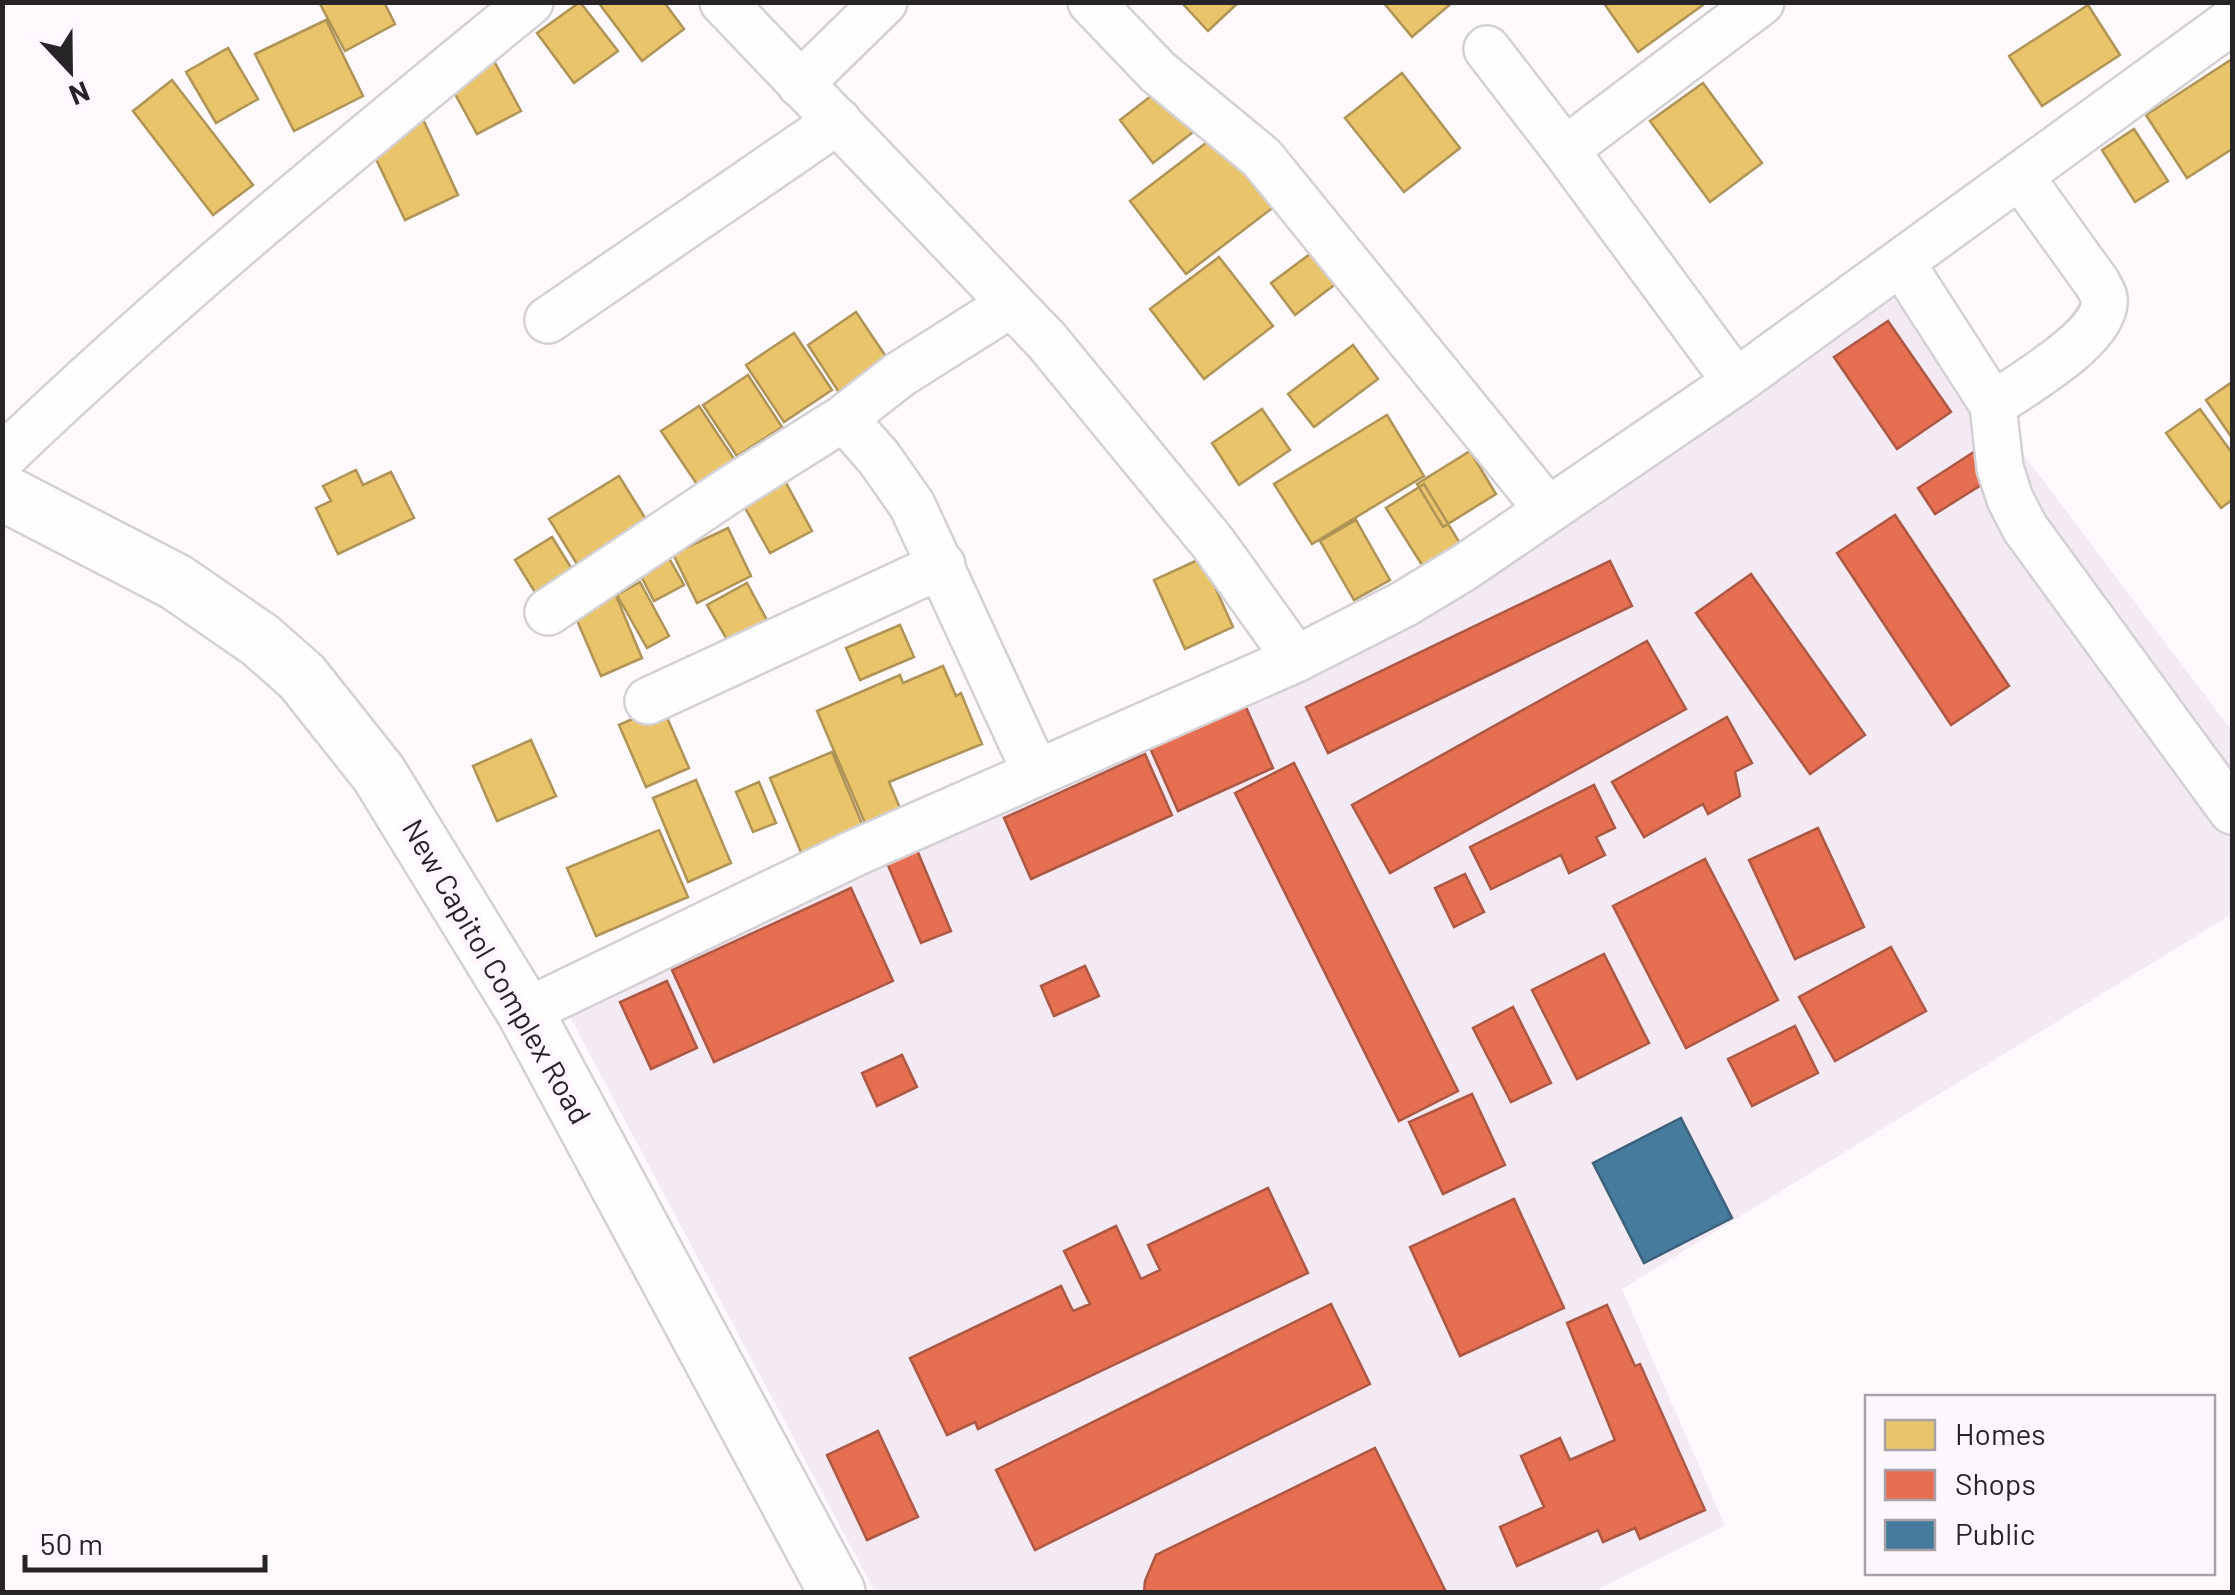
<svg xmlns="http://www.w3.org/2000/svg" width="2235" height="1595" font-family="Barlow,sans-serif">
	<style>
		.built { fill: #f3eaf3 }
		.homes { fill: #e9c46a; stroke: #af9456; stroke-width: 2.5 }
		.shops { fill: #e76f51; stroke: #ad5844; stroke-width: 2.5 }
		.public { fill: #457b9d; stroke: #3c617a; stroke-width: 2.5 }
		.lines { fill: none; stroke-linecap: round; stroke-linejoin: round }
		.minor-casing { stroke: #d4d1d4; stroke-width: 50 }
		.major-casing { stroke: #d4d1d4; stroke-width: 60 }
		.minor { stroke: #fffeff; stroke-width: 45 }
		.major { stroke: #fffeff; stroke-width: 55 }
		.labels { text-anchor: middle; stroke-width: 10; stroke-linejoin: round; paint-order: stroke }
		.street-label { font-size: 30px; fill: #272427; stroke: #fff7ff }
	</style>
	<rect width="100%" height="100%" fill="#fdf9fd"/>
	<path class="built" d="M 1898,288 L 2232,731 L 2232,914 L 1622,1289 L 1725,1526 L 1593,1592 L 875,1592 L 560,998 L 1344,657 Z"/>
	<path class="homes" d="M 319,2 L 384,2 L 395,24 L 345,51 Z
		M 580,2 L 618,51 L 574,83 L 537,33 Z
		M 598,2 L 664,2 L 684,29 L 642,61 Z
		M 1181,2 L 1239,2 L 1208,31 Z
		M 1383,2 L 1453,2 L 1412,37 Z
		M 1603,2 L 1707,2 L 1638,52 Z
		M 2088,5 L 2120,55 L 2042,106 L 2009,56 Z
		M 326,20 L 363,96 L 294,131 L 255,54 Z
		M 228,48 L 258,99 L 216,123 L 186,72 Z
		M 493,59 L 521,111 L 477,134 L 449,83 Z
		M 2232,59 L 2232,149 L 2187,178 L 2146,115 Z
		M 1402,73 L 1460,148 L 1404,192 L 1345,118 Z
		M 172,80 L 253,185 L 213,215 L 133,111 Z
		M 1703,83 L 1762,163 L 1710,202 L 1650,121 Z
		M 1164,86 L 1197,129 L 1153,163 L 1120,120 Z
		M 422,117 L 458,195 L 405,220 L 368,142 Z
		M 2134,129 L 2168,181 L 2135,202 L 2102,150 Z
		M 1219,133 L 1275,206 L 1186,274 L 1130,201 Z
		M 1322,245 L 1346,276 L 1295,315 L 1271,283 Z
		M 1219,257 L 1273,326 L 1204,379 L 1150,309 Z
		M 856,312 L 897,373 L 848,406 L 808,345 Z
		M 794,333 L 832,390 L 784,422 L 746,365 Z
		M 1353,345 L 1378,379 L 1314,427 L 1288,394 Z
		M 748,375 L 782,427 L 737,456 L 703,405 Z
		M 2232,382 L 2232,438 L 2206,400 Z
		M 699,406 L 746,477 L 709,502 L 661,431 Z
		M 1262,409 L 1290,450 L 1239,485 L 1212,443 Z
		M 2200,409 L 2232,453 L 2232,500 L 2221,508 L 2166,433 Z
		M 1387,415 L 1424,476 L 1312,544 L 1274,484 Z
		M 1470,451 L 1496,494 L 1443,527 L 1417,484 Z
		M 356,470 L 363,485 L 391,472 L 414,518 L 338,554 L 316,508 L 331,501 L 323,486 Z
		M 619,476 L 647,521 L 577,564 L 549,519 Z
		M 785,481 L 812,531 L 770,553 L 743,504 Z
		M 1424,484 L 1461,545 L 1424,568 L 1386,508 Z
		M 1356,520 L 1390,580 L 1354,600 L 1320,541 Z
		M 728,528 L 751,576 L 697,603 L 673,554 Z
		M 552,537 L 580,582 L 543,605 L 515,560 Z
		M 669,558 L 684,585 L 654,601 L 640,574 Z
		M 1202,558 L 1233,627 L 1185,649 L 1154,580 Z
		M 640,582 L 669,636 L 647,648 L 617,595 Z
		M 747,583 L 768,622 L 729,643 L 707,605 Z
		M 614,591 L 642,658 L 601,676 L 572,609 Z
		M 900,625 L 914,657 L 860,680 L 846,648 Z
		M 943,666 L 956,696 L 961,693 L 982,744 L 889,782 L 900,808 L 865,823 L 817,711 L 900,675 L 903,683 Z
		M 662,706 L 689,768 L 646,787 L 619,725 Z
		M 531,740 L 556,796 L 497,821 L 473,766 Z
		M 832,752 L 865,831 L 803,857 L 770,778 Z
		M 696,780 L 731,863 L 688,882 L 653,798 Z
		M 759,782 L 776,823 L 753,832 L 736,792 Z
		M 659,830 L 688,897 L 596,936 L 567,868 Z"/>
	<path class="shops" d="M 1888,321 L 1951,412 L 1897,449 L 1834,357 Z
		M 1980,448 L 1997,475 L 1935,514 L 1918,488 Z
		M 1895,515 L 2009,686 L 1951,725 L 1837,553 Z
		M 1610,561 L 1632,606 L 1328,753 L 1306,707 Z
		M 1751,574 L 1865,735 L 1810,774 L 1696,613 Z
		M 1647,641 L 1686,709 L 1390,873 L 1352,805 Z
		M 1245,705 L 1273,768 L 1178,811 L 1150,748 Z
		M 1727,717 L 1752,763 L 1735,772 L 1740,796 L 1708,814 L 1703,804 L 1644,837 L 1612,782 Z
		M 1145,754 L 1172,815 L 1031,879 L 1004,818 Z
		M 1294,763 L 1458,1091 L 1399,1121 L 1235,793 Z
		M 1594,785 L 1615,828 L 1596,837 L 1605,855 L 1569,873 L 1561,855 L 1491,889 L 1470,847 Z
		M 1818,828 L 1864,927 L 1795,959 L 1749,860 Z
		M 917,850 L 951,931 L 921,943 L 887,863 Z
		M 1705,859 L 1778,1000 L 1686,1048 L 1613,906 Z
		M 1465,874 L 1484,912 L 1454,927 L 1435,888 Z
		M 851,888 L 893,981 L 714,1062 L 672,970 Z
		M 1891,947 L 1926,1011 L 1835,1061 L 1799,997 Z
		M 1604,954 L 1649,1043 L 1577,1079 L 1532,990 Z
		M 1085,966 L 1099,996 L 1054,1016 L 1041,986 Z
		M 667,981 L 697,1048 L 651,1069 L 620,1002 Z
		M 1513,1007 L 1551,1083 L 1511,1102 L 1473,1028 Z
		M 1795,1026 L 1818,1073 L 1752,1106 L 1728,1059 Z
		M 902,1055 L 917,1087 L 877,1106 L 862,1073 Z
		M 1472,1094 L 1505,1165 L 1443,1194 L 1409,1122 Z
		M 1268,1188 L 1308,1273 L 978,1429 L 975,1422 L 947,1435 L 910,1358 L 1061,1286 L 1073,1311 L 1090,1304 L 1064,1251 L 1116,1226 L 1141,1279 L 1160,1270 L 1148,1245 Z
		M 1514,1199 L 1564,1308 L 1460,1356 L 1410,1247 Z
		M 1331,1304 L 1370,1384 L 1035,1550 L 996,1470 Z
		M 1607,1305 L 1635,1366 L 1640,1364 L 1705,1510 L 1640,1539 L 1635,1528 L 1603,1542 L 1598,1530 L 1517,1566 L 1500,1527 L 1544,1507 L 1521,1456 L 1560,1438 L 1570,1460 L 1615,1440 L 1567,1323 Z
		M 878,1431 L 918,1517 L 867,1540 L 827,1455 Z
		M 1375,1448 L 1446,1592 L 1144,1592 L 1145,1581 L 1156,1555 Z"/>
	<path class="public" d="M 1681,1118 L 1732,1218 L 1644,1263 L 1593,1163 Z"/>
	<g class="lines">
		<g class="minor-casing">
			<path id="minor" d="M 723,2 L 1047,341 L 1213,543 L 1296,659
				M 1091,2 L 1158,72 L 1262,158 L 1548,510
				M 1487,49 L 1565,150 L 1736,382
				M 800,84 L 884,2
				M 1565,150 L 1761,2
				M 1901,262 L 1993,405 L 2000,468 L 2010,499 L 2025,528 L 2232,811
				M 548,320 L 838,121
				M 1993,405 C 2021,385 2109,336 2104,298 C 2103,292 2099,288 2097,283 L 2020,176
				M 844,418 L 899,375 L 1011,304
				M 2,458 C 170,297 350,149 530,2
				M 548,612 L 731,489 L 844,418 L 879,458 L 912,505 L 1036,773
				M 648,701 L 942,565
				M 525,1012 L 857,852 L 1296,659 L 1404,604 L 1465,567 L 1736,382 L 2232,21"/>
		</g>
		<g class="major-casing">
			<path id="major" d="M 2,492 L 176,582 L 260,640 L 302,677 L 379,774 L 525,1012 L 837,1592"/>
		</g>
		<use href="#minor" class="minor"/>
		<use href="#major" class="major"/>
	</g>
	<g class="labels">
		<g class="street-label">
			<text transform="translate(496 972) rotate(60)" y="10">New Capitol Complex Road</text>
		</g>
	</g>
	<rect width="2235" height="1595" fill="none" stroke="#272427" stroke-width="10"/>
	<rect x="1865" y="1395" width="350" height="180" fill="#fff7ff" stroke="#a9a3a9" stroke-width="2.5"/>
	<rect x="1885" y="1420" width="50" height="30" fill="#e9c46a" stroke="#a9a3a9" stroke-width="2.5"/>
	<text x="1955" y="1445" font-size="30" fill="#272427">Homes</text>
	<rect x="1885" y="1470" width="50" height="30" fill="#e76f51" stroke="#a9a3a9" stroke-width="2.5"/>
	<text x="1955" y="1495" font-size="30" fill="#272427">Shops</text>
	<rect x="1885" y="1520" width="50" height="30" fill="#457b9d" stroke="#a9a3a9" stroke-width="2.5"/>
	<text x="1955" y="1545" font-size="30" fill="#272427">Public</text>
	<g transform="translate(70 70) rotate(158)" stroke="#fff7ff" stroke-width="8" paint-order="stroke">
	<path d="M0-8L18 38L0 25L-18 38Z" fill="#272427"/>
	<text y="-15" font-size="28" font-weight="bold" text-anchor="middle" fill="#272427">N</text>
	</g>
	<path d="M25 1555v15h240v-15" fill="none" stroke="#272427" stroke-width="5"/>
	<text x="40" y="1555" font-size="30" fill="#272427" stroke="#fff7ff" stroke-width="8" paint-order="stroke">50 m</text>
</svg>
